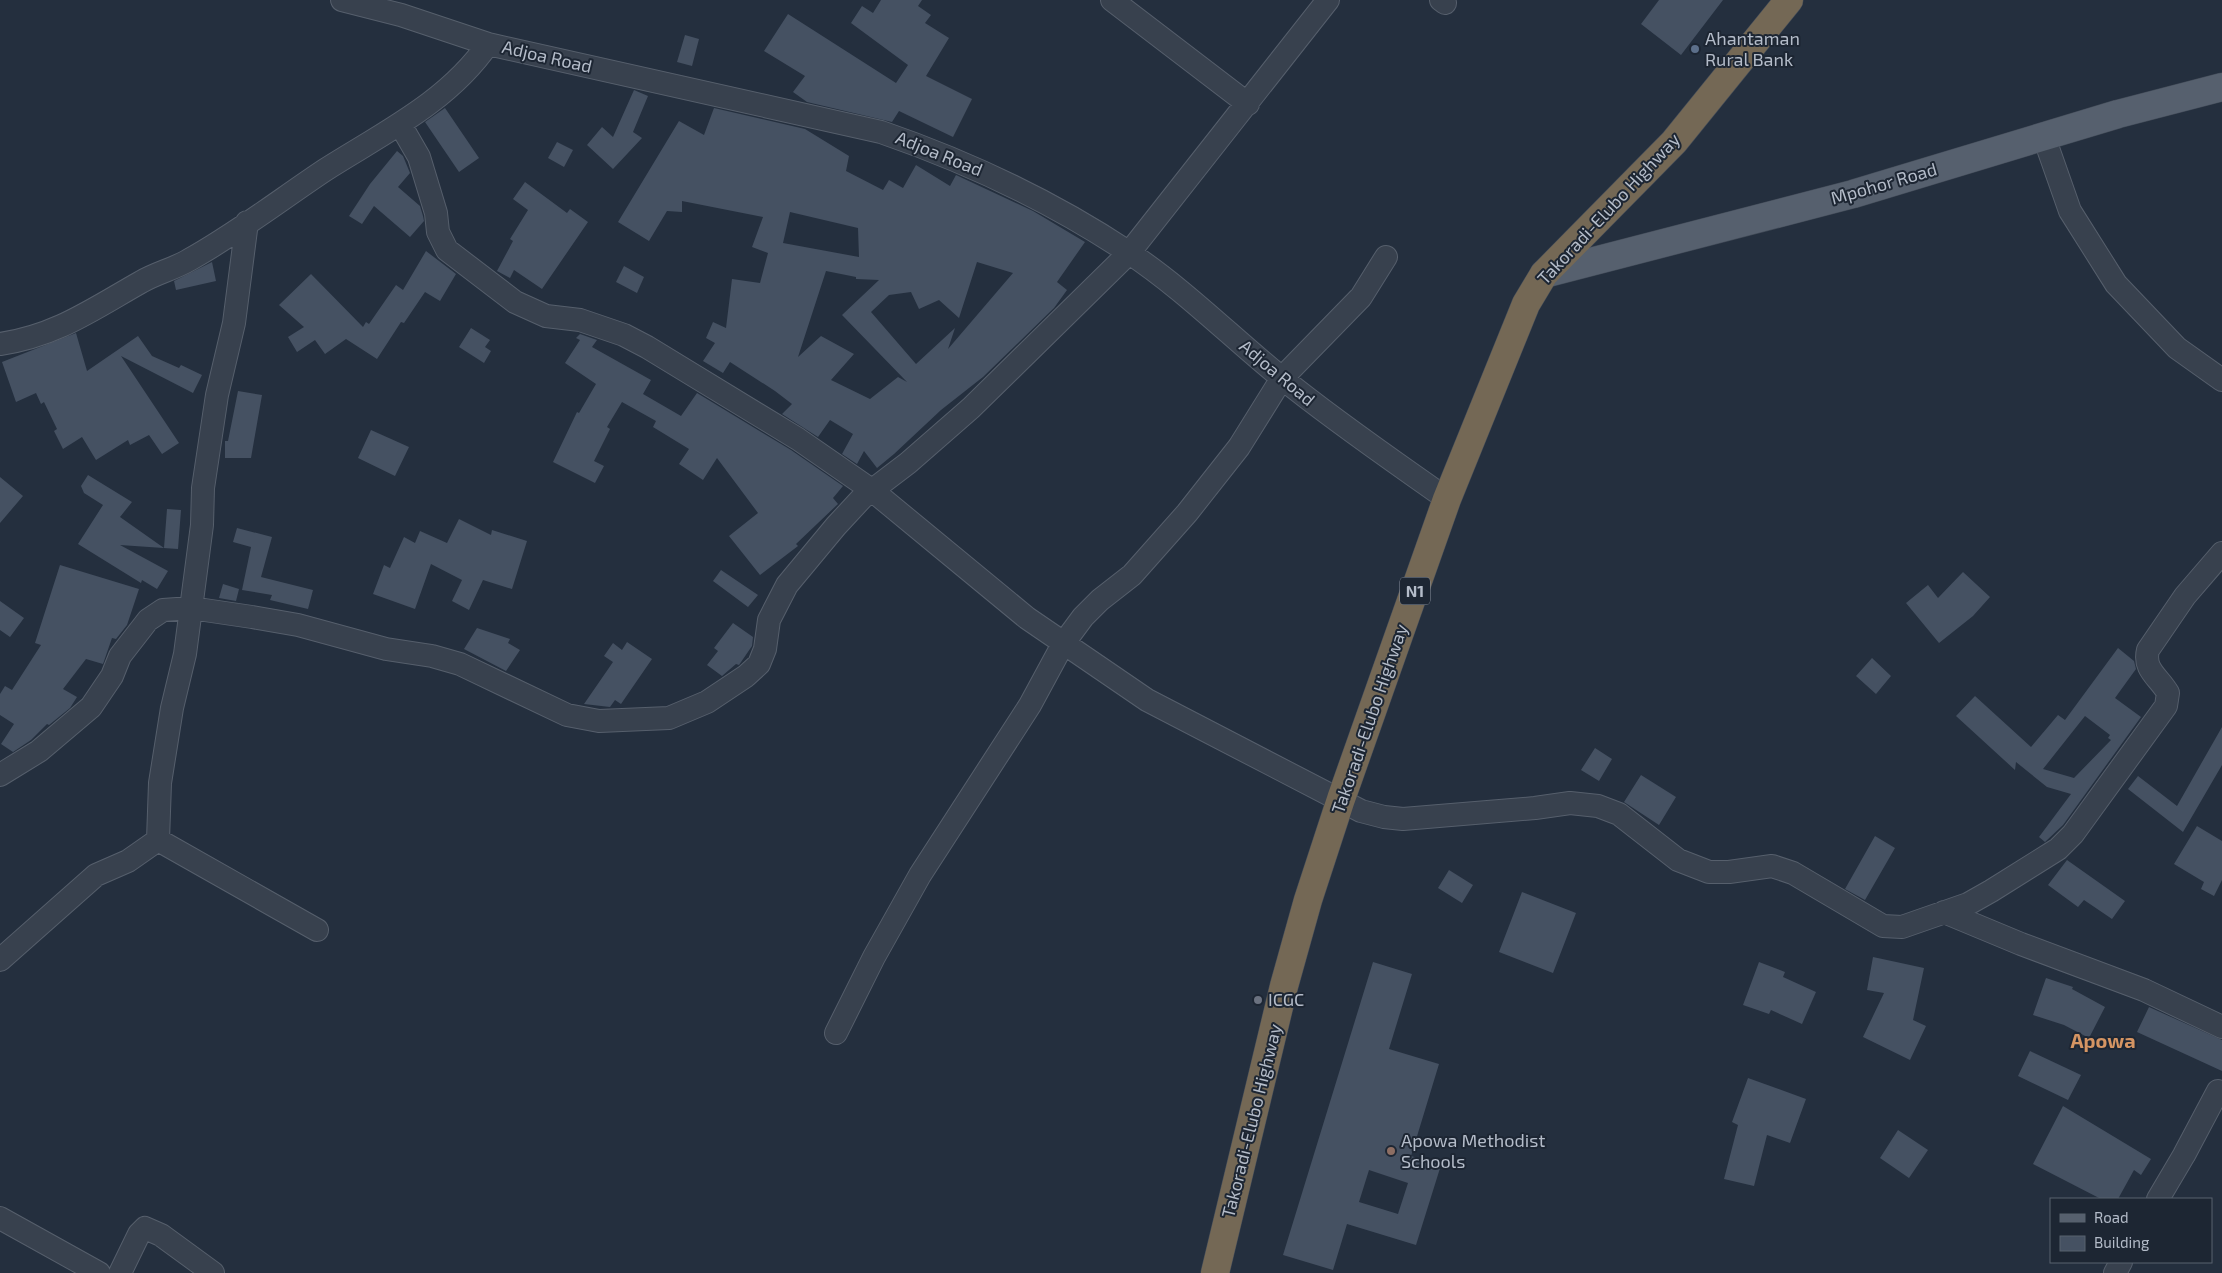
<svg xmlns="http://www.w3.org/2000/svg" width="2222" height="1273" font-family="'Exo 2',sans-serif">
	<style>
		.building { fill: #455162; fill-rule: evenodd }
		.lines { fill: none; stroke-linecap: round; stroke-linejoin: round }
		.minor-casing { stroke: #565f6c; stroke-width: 24 }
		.major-casing { stroke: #414a57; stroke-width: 29 }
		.highway-casing { stroke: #434c59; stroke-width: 29 }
		.minor { stroke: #38414e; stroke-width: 22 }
		.major { stroke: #56606e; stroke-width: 28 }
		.highway { stroke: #746855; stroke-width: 28 }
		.service-dot { fill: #5c6f8a; stroke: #1d2633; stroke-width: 2 }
		.worship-dot { fill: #6b7280; stroke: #1d2633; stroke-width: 2 }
		.education-dot { fill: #8d6e63; stroke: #1d2633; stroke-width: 2 }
		.labels { text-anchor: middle; stroke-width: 4; stroke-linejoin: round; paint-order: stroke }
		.shield { fill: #1d2633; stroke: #878f9c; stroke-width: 1 }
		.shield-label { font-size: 16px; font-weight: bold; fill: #b4bcc9 }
		.poi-label { font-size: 18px; fill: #b4bcc9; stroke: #1d2633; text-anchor: start }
		.street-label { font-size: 18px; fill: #b4bcc9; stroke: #1d2633 }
		.quarter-label { font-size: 20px; font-weight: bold; fill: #d59563; stroke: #1d2633 }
	</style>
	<rect width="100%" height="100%" fill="#242f3e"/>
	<path class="building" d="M 881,0 L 922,0 L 918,6 L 931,15 L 925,23 L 949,38 L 926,76 L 972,99 L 953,137 L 899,111 L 892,122 L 807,102 L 793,92 L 805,76 L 764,51 L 788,14 L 896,83 L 908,65 L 851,23 L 862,6 L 873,13 Z
		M 1659,0 L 1723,0 L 1681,55 L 1641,24 Z
		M 685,35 L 699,39 L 692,66 L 677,62 Z
		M 634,90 L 648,96 L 633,132 L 642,138 L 613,169 L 587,145 L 602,127 L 613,137 Z
		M 445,108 L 479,158 L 459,172 L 425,122 Z
		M 714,108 L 805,129 L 849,156 L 846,171 L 883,190 L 889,180 L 903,188 L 916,165 L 950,186 L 956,175 L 1033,211 L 1085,242 L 1057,282 L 1067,290 L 1054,308 L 983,377 L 941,410 L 894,454 L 877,468 L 864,451 L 857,464 L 842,454 L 853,434 L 830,420 L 818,437 L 782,414 L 792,404 L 775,391 L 730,362 L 723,373 L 703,361 L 715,343 L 706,338 L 713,322 L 726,328 L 732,279 L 760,283 L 768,253 L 752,247 L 763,217 L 682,201 L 682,212 L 667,211 L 649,241 L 618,222 L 679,121 L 704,135 ZM 790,212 L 858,228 L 859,257 L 783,243 ZM 977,262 L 1013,273 L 948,349 L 955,328 L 916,364 L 871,312 L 889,295 L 911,292 L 919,309 L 939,300 L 959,318 ZM 826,271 L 856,277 L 856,279 L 879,280 L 842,315 L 907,382 L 898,377 L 870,399 L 831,380 L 854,354 L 821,336 L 798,357 Z
		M 557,142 L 573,150 L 564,167 L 548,158 Z
		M 397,151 L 403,156 L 410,173 L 398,187 L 420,206 L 423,216 L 424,221 L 410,237 L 374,206 L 362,224 L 349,216 L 370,184 Z
		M 525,182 L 567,213 L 570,209 L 588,222 L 542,289 L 514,270 L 510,278 L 497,271 L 513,241 L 510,239 L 528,210 L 513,199 Z
		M 426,251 L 456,274 L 440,301 L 425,292 L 404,323 L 401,322 L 377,359 L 346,339 L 325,354 L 315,340 L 297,352 L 288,337 L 304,327 L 279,305 L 311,274 L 363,327 L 366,322 L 369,324 L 396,285 L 403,290 Z
		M 212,262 L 216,281 L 176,290 L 174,281 Z
		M 624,266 L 644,277 L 637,293 L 616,282 Z
		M 471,328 L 490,340 L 485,347 L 491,351 L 484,363 L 459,347 Z
		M 76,333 L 87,371 L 138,336 L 152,356 L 179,368 L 181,365 L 202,375 L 193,393 L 121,356 L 179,443 L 162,454 L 149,435 L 130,445 L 128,440 L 96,460 L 82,437 L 63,449 L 54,431 L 57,429 L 44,402 L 41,404 L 36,393 L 16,402 L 2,362 Z
		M 580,334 L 597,340 L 592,347 L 651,380 L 643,394 L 681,416 L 697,393 L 791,450 L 843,486 L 833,498 L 838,504 L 796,544 L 798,546 L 760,575 L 729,536 L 758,513 L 717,458 L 703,480 L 679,464 L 689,449 L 653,427 L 656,421 L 622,402 L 607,427 L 610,429 L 594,461 L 604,466 L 595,483 L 553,462 L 577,412 L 579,413 L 596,384 L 565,363 L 580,340 L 576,338 Z
		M 238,391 L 262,395 L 251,458 L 225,458 L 225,441 L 228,441 Z
		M 371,430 L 409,447 L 395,476 L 358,458 Z
		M 88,475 L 132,502 L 120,517 L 164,548 L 167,509 L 181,510 L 178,549 L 120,545 L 168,571 L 157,589 L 142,580 L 141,583 L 78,544 L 103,505 L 84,493 L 81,486 Z
		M 0,477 L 23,496 L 0,523 Z
		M 459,519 L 491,535 L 492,530 L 527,541 L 512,589 L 483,580 L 469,610 L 452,601 L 462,580 L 431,564 L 415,609 L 373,594 L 384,565 L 390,568 L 404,537 L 415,543 L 420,531 L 447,543 Z
		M 237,528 L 272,537 L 261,577 L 313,590 L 308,609 L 270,600 L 272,595 L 242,590 L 251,547 L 233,542 Z
		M 60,565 L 139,589 L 127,625 L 116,639 L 112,638 L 103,664 L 86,659 L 63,689 L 77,697 L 70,708 L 49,725 L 47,724 L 31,740 L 13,752 L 1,744 L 14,724 L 0,715 L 0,694 L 5,686 L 12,690 L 41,645 L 35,643 Z
		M 721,570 L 758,595 L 748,607 L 713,581 Z
		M 1963,572 L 1990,597 L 1973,616 L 1939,643 L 1906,603 L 1928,585 L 1938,598 Z
		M 223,584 L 239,589 L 236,601 L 219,598 Z
		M 0,601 L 24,618 L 10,637 L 0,630 Z
		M 733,623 L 753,637 L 752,646 L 739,665 L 736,664 L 722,676 L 707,665 L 718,651 L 714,648 Z
		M 477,628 L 510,639 L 508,643 L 520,650 L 506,671 L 464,649 Z
		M 627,642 L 652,659 L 621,704 L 615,700 L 610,707 L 584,704 L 613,662 L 604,656 L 613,643 L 622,650 Z
		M 2118,648 L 2134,661 L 2136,669 L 2115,698 L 2141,717 L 2063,825 L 2045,842 L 2039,837 L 2071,794 L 2047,787 L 2016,762 L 2015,770 L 1956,716 L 1975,696 L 2031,747 L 2058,715 L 2065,720 ZM 2085,716 L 2110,735 L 2108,738 L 2111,740 L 2074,778 L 2043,769 Z
		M 1872,658 L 1891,676 L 1876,694 L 1856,676 Z
		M 2222,727 L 2222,765 L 2183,832 L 2128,789 L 2138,776 L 2177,806 Z
		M 1595,748 L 1612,759 L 1599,781 L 1581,770 Z
		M 1641,775 L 1676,797 L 1659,825 L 1624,802 Z
		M 2197,826 L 2222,841 L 2222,880 L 2214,896 L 2201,889 L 2204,882 L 2174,864 Z
		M 1875,836 L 1895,848 L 1865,900 L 1845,889 Z
		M 2067,860 L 2125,901 L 2112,919 L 2084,900 L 2078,907 L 2048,885 Z
		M 1449,870 L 1473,885 L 1462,903 L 1438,888 Z
		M 1522,892 L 1576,913 L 1553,973 L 1499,952 Z
		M 1873,957 L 1924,968 L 1913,1020 L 1926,1026 L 1910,1060 L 1863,1037 L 1884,993 L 1867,990 Z
		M 1373,962 L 1412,974 L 1389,1049 L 1439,1064 L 1411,1156 L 1441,1165 L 1416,1245 L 1347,1224 L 1333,1270 L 1283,1255 ZM 1369,1170 L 1408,1183 L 1398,1214 L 1359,1202 Z
		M 1759,962 L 1785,972 L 1783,977 L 1816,992 L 1802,1024 L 1771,1010 L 1769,1014 L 1743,1005 Z
		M 2046,978 L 2073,987 L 2072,989 L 2105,1007 L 2089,1038 L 2064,1025 L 2033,1015 Z
		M 2149,1007 L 2222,1040 L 2222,1071 L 2137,1032 Z
		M 2030,1051 L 2081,1075 L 2068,1100 L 2018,1076 Z
		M 1748,1078 L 1806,1099 L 1790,1143 L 1767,1135 L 1754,1186 L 1724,1179 L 1738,1125 L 1732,1122 Z
		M 2063,1106 L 2151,1159 L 2141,1175 L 2134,1170 L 2118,1199 L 2101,1199 L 2033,1164 Z
		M 1898,1130 L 1928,1150 L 1909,1178 L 1880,1158 Z"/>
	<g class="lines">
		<g class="minor-casing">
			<path id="minor" d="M 342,0 L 401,15 L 488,44 L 881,132 C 968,162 1051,201 1128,252 C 1184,289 1231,337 1283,379 C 1336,422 1392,460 1447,499
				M 1112,0 L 1248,104
				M 1441,0 L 1445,3
				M 400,124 L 419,157 L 436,213 L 438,232 L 447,250 L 515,302 L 546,316 L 580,320 L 624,335 L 647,347 L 798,439 L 873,491 L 1027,618 L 1147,700 L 1361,811 L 1384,817 L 1403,819 L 1535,808 L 1570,803 L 1598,806 L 1619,814 L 1678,860 L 1709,872 L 1729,872 L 1772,866 L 1793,873 L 1883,926 L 1902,927 L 1968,904 L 1991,891 L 2058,849 L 2073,834 L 2166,706 L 2168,693 C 2159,677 2143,670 2148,650 L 2185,596 L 2222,553
				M 2044,137 L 2070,211 L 2116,284 L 2177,348 L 2222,380
				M 0,344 C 56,336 93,309 141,282 C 156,273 174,269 189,260 C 236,234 280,200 325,170 C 383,133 448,102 488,44
				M 0,775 L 39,751 L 91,707 L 112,676 L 120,656 L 148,620 L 163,610 L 191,608 L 252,617 L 298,625 L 386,649 L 432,656 L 460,664 L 567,715 L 599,721 L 669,718 L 707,702 L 746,676 L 759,664 L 765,649 L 769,620 L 787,585 L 836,526 L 862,498 L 908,463 L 971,408 L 1129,253 L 1328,0
				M 158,840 L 317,930
				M 1944,912 L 2021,944 L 2144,990 L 2222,1027
				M 0,960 L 96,875 L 128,861 L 158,840 L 160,783 L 172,708 L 185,654 L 202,525 L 203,488 L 217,395 L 234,323 L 247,222
				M 836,1033 L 874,957 L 920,875 L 1030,705 L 1063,644 L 1083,617 L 1100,600 L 1132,575 L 1187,513 L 1239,447 L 1282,378 L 1361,297 L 1386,257
				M 2158,1199 L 2184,1155 L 2218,1091
				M 0,1218 L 99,1273
				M 120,1273 L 139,1234 L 145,1228 L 161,1235 L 213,1273
				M 2115,1273 L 2121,1262"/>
		</g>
		<g class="major-casing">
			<path id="major" d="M 1544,274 L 1853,194 L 2118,114 L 2222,87"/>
		</g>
		<g class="highway-casing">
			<path id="highway" d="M 1215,1273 L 1284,986 L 1308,900 L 1341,799 L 1447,499 L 1526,304 L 1544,274 L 1674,142 L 1789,0"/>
		</g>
		<use href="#minor" class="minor"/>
		<use href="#major" class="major"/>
		<use href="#highway" class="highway"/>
	</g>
	<circle class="service-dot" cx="1695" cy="49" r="5"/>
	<circle class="worship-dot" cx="1258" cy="1000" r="5"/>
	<circle class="education-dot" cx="1391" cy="1151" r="5"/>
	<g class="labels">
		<rect class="shield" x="1400" y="577.5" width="30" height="27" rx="4"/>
		<g class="shield-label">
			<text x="1415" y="597">N1</text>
		</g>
		<g class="poi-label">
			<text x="1705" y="45">Ahantaman<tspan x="1705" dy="21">Rural Bank</tspan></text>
			<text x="1268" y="1006">ICGC</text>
			<text x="1401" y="1147">Apowa Methodist<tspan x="1401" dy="21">Schools</tspan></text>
		</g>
		<g class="street-label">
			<text transform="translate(547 57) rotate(13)" y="6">Adjoa Road</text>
			<text transform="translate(939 154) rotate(22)" y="6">Adjoa Road</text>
			<text transform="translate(1884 184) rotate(-16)" y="6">Mpohor Road</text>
			<text transform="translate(1609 209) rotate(-47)" y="6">Takoradi-Elubo Highway</text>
			<text transform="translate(1277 373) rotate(40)" y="6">Adjoa Road</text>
			<text transform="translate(1370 719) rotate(-71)" y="6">Takoradi-Elubo Highway</text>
			<text transform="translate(1252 1121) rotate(-76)" y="6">Takoradi-Elubo Highway</text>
		</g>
		<g class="quarter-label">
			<text x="2103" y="1048">Apowa</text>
		</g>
	</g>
	<rect x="2050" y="1198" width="162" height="65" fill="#1d2633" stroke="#59626f"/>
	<rect x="2060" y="1214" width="25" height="8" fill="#56606e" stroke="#59626f"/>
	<text x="2094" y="1223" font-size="15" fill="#b4bcc9">Road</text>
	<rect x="2060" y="1236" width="25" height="15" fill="#455162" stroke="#59626f"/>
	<text x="2094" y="1248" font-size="15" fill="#b4bcc9">Building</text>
</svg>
